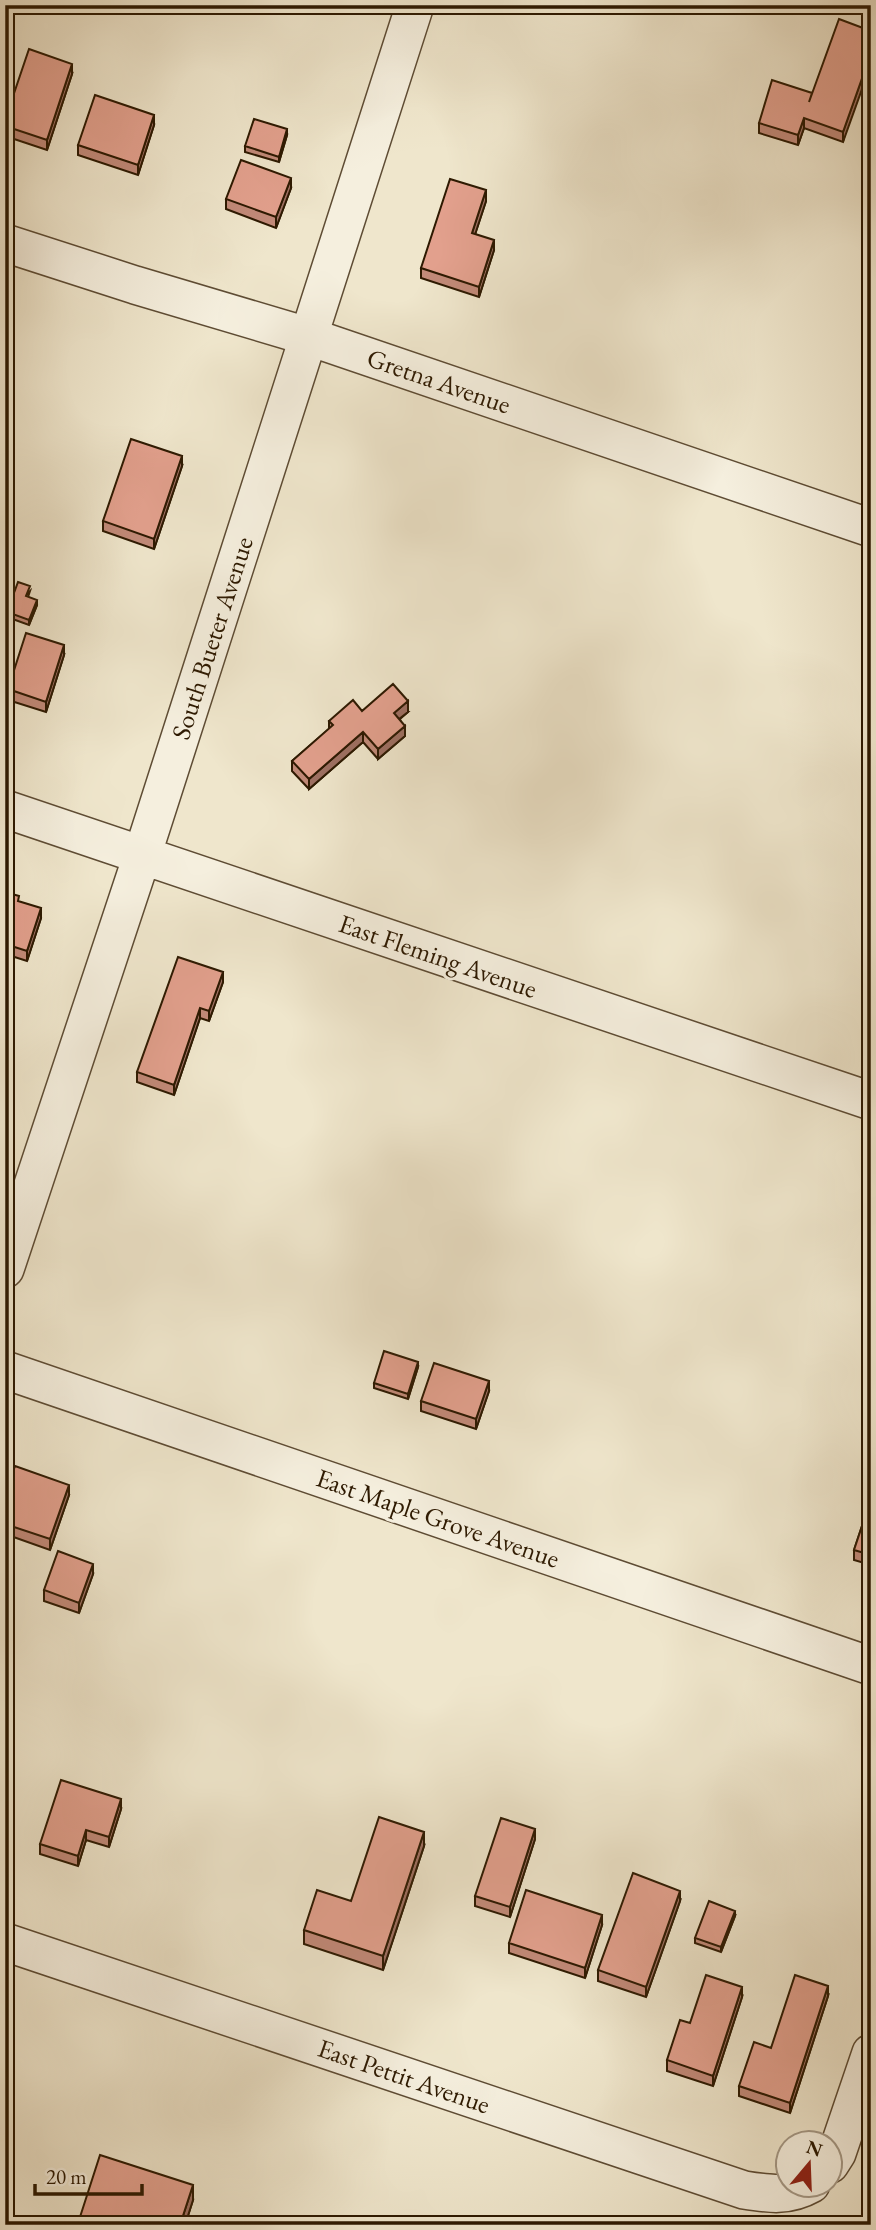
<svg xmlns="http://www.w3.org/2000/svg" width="876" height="2230" font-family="'EB Garamond',serif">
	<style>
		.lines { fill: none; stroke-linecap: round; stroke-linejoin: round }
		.minor-casing { stroke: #5e4c34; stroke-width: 40 }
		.minor { stroke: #f5efde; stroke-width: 37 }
		.wall { fill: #c28a79; stroke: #2d1901; stroke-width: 2 }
		.shaded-wall { fill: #9e7063; stroke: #2d1901; stroke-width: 2 }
		.building { fill: #e2a08d; stroke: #2d1901; stroke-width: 2 }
		.labels { text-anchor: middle; stroke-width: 6; stroke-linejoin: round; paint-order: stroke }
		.street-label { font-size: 26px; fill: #2d1901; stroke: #f5efde }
	</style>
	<rect width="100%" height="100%" fill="#efe6cc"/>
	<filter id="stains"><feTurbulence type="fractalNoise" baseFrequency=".00286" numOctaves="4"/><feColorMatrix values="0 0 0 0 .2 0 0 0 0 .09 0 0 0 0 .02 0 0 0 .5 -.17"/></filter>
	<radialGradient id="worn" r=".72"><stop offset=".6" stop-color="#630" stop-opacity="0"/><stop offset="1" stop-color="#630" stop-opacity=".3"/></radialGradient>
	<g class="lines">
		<g class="minor-casing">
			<path id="minor" d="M 5,243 L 135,285 L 310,337 L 871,528
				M 5,809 L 871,1101
				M 5,1269 L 142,856 L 415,5
				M 5,1370 L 871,1666
				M 5,1942 L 744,2190 C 769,2194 788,2197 811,2184
				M 830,2164 L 837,2153 L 871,2053"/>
		</g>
		<use href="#minor" class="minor"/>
	</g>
	<path class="wall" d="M 871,31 L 843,142 L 804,128 L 798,145 L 759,133 L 759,123 L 812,93 Z
		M 72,74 L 47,150 L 5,136 L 5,120 Z
		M 154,125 L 138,175 L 78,155 L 78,145 Z
		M 287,135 L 279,162 L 245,152 L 245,146 Z
		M 291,188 L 276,228 L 226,209 L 226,199 Z
		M 486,201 L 475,234 L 494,250 L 479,297 L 421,278 L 421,268 Z
		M 182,466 L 154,549 L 103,531 L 103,521 Z
		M 30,591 L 28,597 L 37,605 L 29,625 L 7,617 L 7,612 Z
		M 64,655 L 46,712 L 8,700 L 8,689 Z
		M 362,711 L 408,712 L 400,719 L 405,736 L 378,759 L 363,742 L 309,789 L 292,771 L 292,761 L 329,729 L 329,721 Z
		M 5,892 L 41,918 L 27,961 L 5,954 Z
		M 223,982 L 209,1021 L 200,1018 L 174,1095 L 137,1082 L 137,1072 Z
		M 418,1367 L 408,1399 L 374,1388 L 374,1383 Z
		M 489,1391 L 476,1429 L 421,1411 L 421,1401 Z
		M 5,1495 L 69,1495 L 50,1550 L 5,1534 Z
		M 871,1499 L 871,1565 L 854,1560 L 854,1550 Z
		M 93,1574 L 79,1613 L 44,1601 L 44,1590 Z
		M 121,1809 L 109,1847 L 86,1840 L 78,1866 L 40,1854 L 40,1844 Z
		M 535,1839 L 510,1917 L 475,1906 L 475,1896 Z
		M 424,1846 L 383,1970 L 304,1944 L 304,1930 L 351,1901 Z
		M 680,1901 L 646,1997 L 598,1981 L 598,1970 Z
		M 735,1916 L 721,1952 L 695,1943 L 695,1938 Z
		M 602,1925 L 585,1978 L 509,1953 L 509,1943 Z
		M 828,1996 L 790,2113 L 739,2096 L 739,2086 L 771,2048 Z
		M 742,1997 L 713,2086 L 667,2071 L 667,2060 Z
		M 193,2200 L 185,2225 L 80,2225 L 80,2217 Z"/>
	<path class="shaded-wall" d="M 871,53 L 871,64 L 843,142 L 843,132 Z
		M 72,64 L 72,74 L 47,150 L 47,140 Z
		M 154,115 L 154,125 L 138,175 L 138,165 Z
		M 804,118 L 804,128 L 798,145 L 798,135 Z
		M 287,129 L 287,135 L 279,162 L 279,157 Z
		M 291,178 L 291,188 L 276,228 L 276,217 Z
		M 486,190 L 486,201 L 472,244 L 472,233 Z
		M 494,240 L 494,250 L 479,297 L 479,287 Z
		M 182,456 L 182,466 L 154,549 L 154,539 Z
		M 37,600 L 37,605 L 29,625 L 29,620 Z
		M 64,645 L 64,655 L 46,712 L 46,702 Z
		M 408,701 L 408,712 L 394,723 L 394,713 Z
		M 405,726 L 405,736 L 378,759 L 378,749 Z
		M 363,732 L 363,742 L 309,789 L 309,779 Z
		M 41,908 L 41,918 L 27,961 L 27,951 Z
		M 223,972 L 223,982 L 209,1021 L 209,1011 Z
		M 200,1008 L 200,1018 L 174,1095 L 174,1085 Z
		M 418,1362 L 418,1367 L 408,1399 L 408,1394 Z
		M 489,1381 L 489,1391 L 476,1429 L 476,1419 Z
		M 69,1485 L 69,1495 L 50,1550 L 50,1539 Z
		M 93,1564 L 93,1574 L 79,1613 L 79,1603 Z
		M 121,1799 L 121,1809 L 109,1847 L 109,1837 Z
		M 535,1829 L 535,1839 L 510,1917 L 510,1907 Z
		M 86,1830 L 86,1840 L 78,1866 L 78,1856 Z
		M 424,1832 L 424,1846 L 383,1970 L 383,1956 Z
		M 680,1891 L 680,1901 L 646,1997 L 646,1987 Z
		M 735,1911 L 735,1916 L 721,1952 L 721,1947 Z
		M 602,1915 L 602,1925 L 585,1978 L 585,1968 Z
		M 828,1986 L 828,1996 L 790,2113 L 790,2103 Z
		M 742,1987 L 742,1997 L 713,2086 L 713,2076 Z
		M 193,2185 L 193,2200 L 185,2225 L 180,2225 Z"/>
	<path class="building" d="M 839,19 L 871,31 L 871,53 L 843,132 L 804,118 L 798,135 L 759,123 L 772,80 L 812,93 L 809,102 Z
		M 29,49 L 72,64 L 47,140 L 5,126 L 5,120 Z
		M 95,95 L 154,115 L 138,165 L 78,145 Z
		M 254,119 L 287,129 L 279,157 L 245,146 Z
		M 241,160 L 291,178 L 276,217 L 226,199 Z
		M 450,179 L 486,190 L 472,233 L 494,240 L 479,287 L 421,268 Z
		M 131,439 L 182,456 L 154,539 L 103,521 Z
		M 18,582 L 30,586 L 26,596 L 37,600 L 29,620 L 7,612 Z
		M 26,633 L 64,645 L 46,702 L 8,689 Z
		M 393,684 L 408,701 L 394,713 L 405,726 L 378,749 L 363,732 L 309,779 L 292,761 L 333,725 L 329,721 L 353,700 L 362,711 Z
		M 5,892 L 19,896 L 18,901 L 41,908 L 27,951 L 5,944 Z
		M 178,957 L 223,972 L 209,1011 L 200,1008 L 174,1085 L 137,1072 Z
		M 384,1351 L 418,1362 L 408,1394 L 374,1383 Z
		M 434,1363 L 489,1381 L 476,1419 L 421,1401 Z
		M 15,1466 L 69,1485 L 50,1539 L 5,1524 L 5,1495 Z
		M 871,1499 L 871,1555 L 854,1550 Z
		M 58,1551 L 93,1564 L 79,1603 L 44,1590 Z
		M 61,1780 L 121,1799 L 109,1837 L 86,1830 L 78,1856 L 40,1844 Z
		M 379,1817 L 424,1832 L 383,1956 L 304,1930 L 317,1890 L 351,1901 Z
		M 501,1818 L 535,1829 L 510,1907 L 475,1896 Z
		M 633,1873 L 680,1891 L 646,1987 L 598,1970 Z
		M 526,1890 L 602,1915 L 585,1968 L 509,1943 Z
		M 709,1901 L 735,1911 L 721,1947 L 695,1938 Z
		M 706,1975 L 742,1987 L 713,2076 L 667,2060 L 680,2020 L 690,2023 Z
		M 795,1975 L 828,1986 L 790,2103 L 739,2086 L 754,2042 L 771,2048 Z
		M 100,2155 L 193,2185 L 180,2225 L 104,2225 L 80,2217 Z"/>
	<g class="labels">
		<g class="street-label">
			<text transform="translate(439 381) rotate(19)" y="9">Gretna Avenue</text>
			<text transform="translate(212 638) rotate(-72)" y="9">South Bueter Avenue</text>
			<text transform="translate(438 956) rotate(19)" y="9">East Fleming Avenue</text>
			<text transform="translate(438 1518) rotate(19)" y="9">East Maple Grove Avenue</text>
			<text transform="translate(404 2076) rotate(19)" y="9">East Pettit Avenue</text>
		</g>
	</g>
	<rect width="876" height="2230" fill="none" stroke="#efe6cc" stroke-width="28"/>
	<rect x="7" y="7" width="862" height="2216" fill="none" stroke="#2d1901" stroke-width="3.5"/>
	<rect x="14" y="14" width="848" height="2202" fill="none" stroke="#2d1901" stroke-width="2"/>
	<g transform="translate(809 2164) rotate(19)"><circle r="33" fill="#f5efde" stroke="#a59986" stroke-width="2"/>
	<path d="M0-5L12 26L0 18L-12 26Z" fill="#8f2418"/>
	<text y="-10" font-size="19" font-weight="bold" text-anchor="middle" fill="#2d1901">N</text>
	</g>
	<path d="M35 2184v10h107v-10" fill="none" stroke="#2d1901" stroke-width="3.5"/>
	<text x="46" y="2184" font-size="21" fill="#2d1901" stroke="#f5efde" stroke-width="5" paint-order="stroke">20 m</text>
	<rect width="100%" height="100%" filter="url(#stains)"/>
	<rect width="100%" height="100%" fill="url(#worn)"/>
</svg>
